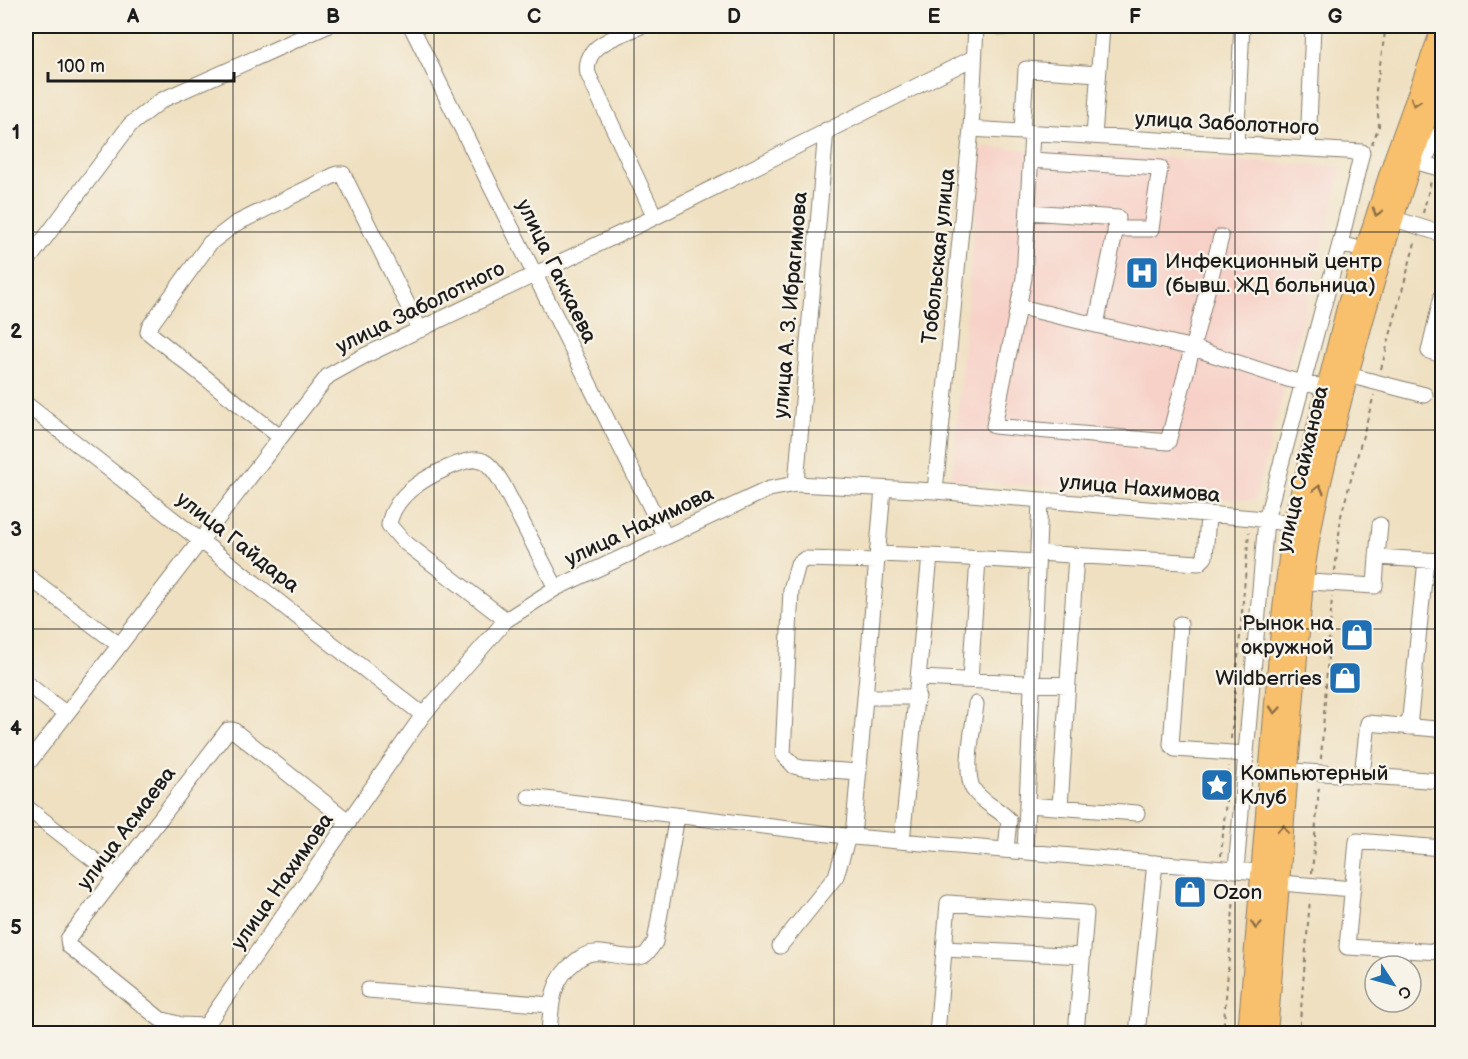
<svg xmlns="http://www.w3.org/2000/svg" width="1468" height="1059" font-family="'Balsamiq Sans',sans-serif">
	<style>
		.built { fill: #f7d1c8 }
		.forest { fill: #87b46c; stroke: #526844; stroke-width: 1.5 }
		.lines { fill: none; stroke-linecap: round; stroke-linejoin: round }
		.minor-casing { stroke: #867e6e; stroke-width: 17 }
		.major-casing { stroke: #867e6e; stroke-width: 22 }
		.path { stroke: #867e6e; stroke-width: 2; stroke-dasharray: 4.5 4.5; stroke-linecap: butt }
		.minor { stroke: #fff; stroke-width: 15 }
		.major { stroke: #f8bf6c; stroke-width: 20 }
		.oneway { stroke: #8a6e44 }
		.grid { fill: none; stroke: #1c1c1c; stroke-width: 1.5; stroke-opacity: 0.55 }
		.labels { text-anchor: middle; stroke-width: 5; stroke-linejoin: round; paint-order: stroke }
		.street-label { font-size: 21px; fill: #1c1c1c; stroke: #f7f3e8 }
		.poi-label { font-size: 21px; fill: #1c1c1c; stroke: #f7f3e8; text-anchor: start }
		.neatline { fill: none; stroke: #1c1c1c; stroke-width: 2 }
		.grid-label { font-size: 20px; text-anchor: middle; font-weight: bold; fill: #1c1c1c }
	</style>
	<rect width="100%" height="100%" fill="#f7f3e8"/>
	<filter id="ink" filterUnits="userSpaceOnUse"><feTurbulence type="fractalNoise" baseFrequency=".0167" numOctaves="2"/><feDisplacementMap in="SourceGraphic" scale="12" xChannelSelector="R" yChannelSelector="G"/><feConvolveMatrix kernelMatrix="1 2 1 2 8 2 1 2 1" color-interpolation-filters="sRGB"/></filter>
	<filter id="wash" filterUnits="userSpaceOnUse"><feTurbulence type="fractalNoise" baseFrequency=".008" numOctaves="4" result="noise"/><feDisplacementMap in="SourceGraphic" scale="24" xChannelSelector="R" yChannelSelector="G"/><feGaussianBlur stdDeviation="1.35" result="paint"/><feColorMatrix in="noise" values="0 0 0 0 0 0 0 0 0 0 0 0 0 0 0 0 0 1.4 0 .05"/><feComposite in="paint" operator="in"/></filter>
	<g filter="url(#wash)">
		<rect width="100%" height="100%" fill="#efe0c1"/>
		<path class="built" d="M 981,147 L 1343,167 L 1255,500 L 952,480 Z"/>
		<path class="forest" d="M 976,26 L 1059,26 L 1039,33 L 1014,30 L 994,37 L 981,34 Z"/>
	</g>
	<g filter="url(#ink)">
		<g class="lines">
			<g class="minor-casing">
				<path id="minor" d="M 411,26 L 665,536
					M 641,26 C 620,36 582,44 588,74 L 655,217
					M 971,129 L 1362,152 L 1340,244 L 1364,250
					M 1022,132 L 1026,69 L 1098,74
					M 1032,133 L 1024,278 L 994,426 L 1168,442 L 1221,237
					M 1094,136 L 1102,27
					M 1236,145 L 1242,26
					M 1308,149 L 1313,26
					M 1031,160 L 1160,168 L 1151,229 L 1115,229
					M 1414,161 L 1442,169
					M 1422,163 L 1439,134
					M 1028,212 L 1118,218 L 1096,325
					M 1392,218 L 1442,234
					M 26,263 L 130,125 L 162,100 L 327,26
					M 1442,296 L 1429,351 L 1442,355
					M 1020,307 L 1193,348 L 1287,379 L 1326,388
					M 1348,375 L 1425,395
					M 26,404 L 423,715
					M 280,437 L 148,332 L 149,327 L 210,243 L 235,224 L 337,174 L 343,174 L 420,330
					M 796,484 L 826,130
					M 935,491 L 971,129 L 976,26
					M 1038,553 L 1199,563 L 1205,557 L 1208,516
					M 878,554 L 930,556 L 902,841
					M 930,556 L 1037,562
					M 1377,557 L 1380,525
					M 26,575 L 118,644
					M 1294,581 L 1375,586 L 1377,557 L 1442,561
					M 506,620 L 403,541 L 389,525 C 391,510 402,496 414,487 C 427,477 469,454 483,461 C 492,466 497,475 502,483 L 556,588
					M 1180,624 L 1171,745 L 1175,749 L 1246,754
					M 920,678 L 1068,685
					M 970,680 L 978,559
					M 26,683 L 65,713
					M 865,697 L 918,697
					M 976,704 C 974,725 963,771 973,789 C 982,803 998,808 1009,820 L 1006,850
					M 1409,727 L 1426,560
					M 26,766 L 328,376 L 362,357 L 655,217 L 973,58
					M 1278,770 L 1442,781
					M 859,772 L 802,768 L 794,766 L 783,754 L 791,590 L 798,564 L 805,559 L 877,561
					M 1362,775 L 1368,723 L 1436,729
					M 529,797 L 853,837 L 1270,873
					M 1028,805 L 1137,813
					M 26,807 L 116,877
					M 1060,807 L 1076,555
					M 853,837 L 883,489
					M 1442,848 L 1357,841 L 1347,947 L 1442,952
					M 1025,852 L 1040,501
					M 1236,870 L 1266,520 L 1340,244
					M 1269,882 L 1353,889
					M 780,946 L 836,876 L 848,837
					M 944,949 L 1082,956
					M 368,990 L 551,1005
					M 205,1026 L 181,1025 L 160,1019 L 69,946 L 68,939 L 228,730 L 233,730 L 349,822
					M 200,1034 L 423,715 L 506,620 L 556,588 L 769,489 L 796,484 L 935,491 L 1253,518 L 1304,526
					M 549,1034 C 551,1005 551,980 575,962 C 583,955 590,952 601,953 C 614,954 630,960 643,956 C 648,954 651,947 655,942 L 677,816
					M 937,1034 L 948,903 L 1086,913 L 1076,1034
					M 1137,1034 L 1155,863"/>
			</g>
			<g class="major-casing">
				<path id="major" d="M 1248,1034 L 1282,618 L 1293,524 L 1348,304 L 1395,157 L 1442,28
					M 1267,1034 L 1303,581 C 1311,515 1328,451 1345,386 C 1373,280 1405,176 1442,73"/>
			</g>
			<path class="path" d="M 1372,144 L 1379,126 L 1376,90 L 1386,26
				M 1423,213 L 1431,181
				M 1381,369 L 1416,239
				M 1335,571 L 1341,516 L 1374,395
				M 1231,739 L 1249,532
				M 1321,759 L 1332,597
				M 1221,856 L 1229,766
				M 1312,873 L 1319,786
				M 1223,1034 L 1235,884
				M 1299,1034 L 1310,899"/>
			<use href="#minor" class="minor"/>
			<use href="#major" class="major"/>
		</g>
		<defs><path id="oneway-chevron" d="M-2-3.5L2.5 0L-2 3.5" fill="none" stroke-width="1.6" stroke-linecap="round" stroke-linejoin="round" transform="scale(1.5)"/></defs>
		<g class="oneway">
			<use href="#oneway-chevron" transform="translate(1415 102) rotate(110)"/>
			<use href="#oneway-chevron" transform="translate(1377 212) rotate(108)"/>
			<use href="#oneway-chevron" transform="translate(1319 489) rotate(-76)"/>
			<use href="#oneway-chevron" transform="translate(1275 710) rotate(95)"/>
			<use href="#oneway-chevron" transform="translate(1283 829) rotate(-85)"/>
			<use href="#oneway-chevron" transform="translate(1256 925) rotate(95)"/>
		</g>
	</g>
	<path class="grid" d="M 233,26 L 233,1034M 434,26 L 434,1034M 634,26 L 634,1034M 834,26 L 834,1034M 1034,26 L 1034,1034M 1235,26 L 1235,1034M 26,232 L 1442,232M 26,430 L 1442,430M 26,629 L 1442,629M 26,827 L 1442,827"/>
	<defs>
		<g id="hospital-square" transform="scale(1.725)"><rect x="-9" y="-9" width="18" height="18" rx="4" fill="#1f6fb2" stroke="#f7f3e8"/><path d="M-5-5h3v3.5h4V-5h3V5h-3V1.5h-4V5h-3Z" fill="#fff"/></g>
		<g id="shop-square" transform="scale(1.725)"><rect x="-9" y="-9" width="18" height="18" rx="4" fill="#1f6fb2" stroke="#f7f3e8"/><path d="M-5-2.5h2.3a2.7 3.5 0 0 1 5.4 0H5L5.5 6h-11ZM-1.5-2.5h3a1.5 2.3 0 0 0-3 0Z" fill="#fff"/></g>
		<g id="sight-square" transform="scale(1.725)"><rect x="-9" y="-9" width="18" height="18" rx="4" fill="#1f6fb2" stroke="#f7f3e8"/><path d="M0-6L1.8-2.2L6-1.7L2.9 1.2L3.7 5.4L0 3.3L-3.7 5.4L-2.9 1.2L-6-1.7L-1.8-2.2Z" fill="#fff"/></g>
	</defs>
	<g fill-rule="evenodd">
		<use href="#hospital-square" x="1142" y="273"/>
		<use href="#shop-square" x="1357" y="635"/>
		<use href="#shop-square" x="1345" y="678"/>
		<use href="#sight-square" x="1217" y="785"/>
		<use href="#shop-square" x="1190" y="892"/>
	</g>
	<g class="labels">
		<g class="street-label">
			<text transform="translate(1227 123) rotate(3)" y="7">улица Заболотного</text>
			<text transform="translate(938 256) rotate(-84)" y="7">Тобольская улица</text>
			<text transform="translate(557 271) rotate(64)" y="7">улица Гаккаева</text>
			<text transform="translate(790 305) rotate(-85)" y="7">улица А. З. Ибрагимова</text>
			<text transform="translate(420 307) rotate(-26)" y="7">улица Заболотного</text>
			<text transform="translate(1302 469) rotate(-77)" y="7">улица Сайханова</text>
			<text transform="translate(1140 488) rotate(5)" y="7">улица Нахимова</text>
			<text transform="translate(639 526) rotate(-25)" y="7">улица Нахимова</text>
			<text transform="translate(238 542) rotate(38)" y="7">улица Гайдара</text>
			<text transform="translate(126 828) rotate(-53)" y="7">улица Асмаева</text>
			<text transform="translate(282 881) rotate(-55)" y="7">улица Нахимова</text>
		</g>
		<g class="poi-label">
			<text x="1165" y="268">Инфекционный центр<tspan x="1165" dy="24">(бывш. ЖД больница)</tspan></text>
			<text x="1334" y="630" text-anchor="end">Рынок на<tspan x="1334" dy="24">окружной</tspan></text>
			<text x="1322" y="685" text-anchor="end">Wildberries</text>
			<text x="1240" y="780">Компьютерный<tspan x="1240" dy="24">Клуб</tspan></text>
			<text x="1213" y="899">Ozon</text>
		</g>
	</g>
	<rect width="1468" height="1059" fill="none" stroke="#f7f3e8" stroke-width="66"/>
	<g transform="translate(1393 984) rotate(126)"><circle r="28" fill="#f7f3e8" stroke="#9f9d96" stroke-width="1.5"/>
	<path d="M0-4.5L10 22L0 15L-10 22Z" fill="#1f6fb2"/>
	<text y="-9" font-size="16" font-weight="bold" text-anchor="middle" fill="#1c1c1c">С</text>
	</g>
	<path d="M48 72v9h186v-9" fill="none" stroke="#1c1c1c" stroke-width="3"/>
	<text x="57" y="72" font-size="18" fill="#1c1c1c" stroke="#f7f3e8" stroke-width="4.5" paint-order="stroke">100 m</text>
	<rect x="33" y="33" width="1402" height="993" class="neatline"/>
	<g class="grid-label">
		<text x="133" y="23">A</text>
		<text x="333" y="23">B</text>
		<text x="534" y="23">C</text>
		<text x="734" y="23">D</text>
		<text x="934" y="23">E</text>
		<text x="1135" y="23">F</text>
		<text x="1335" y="23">G</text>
		<text x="16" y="139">1</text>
		<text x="16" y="338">2</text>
		<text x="16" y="536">3</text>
		<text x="16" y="735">4</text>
		<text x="16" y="934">5</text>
	</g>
</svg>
